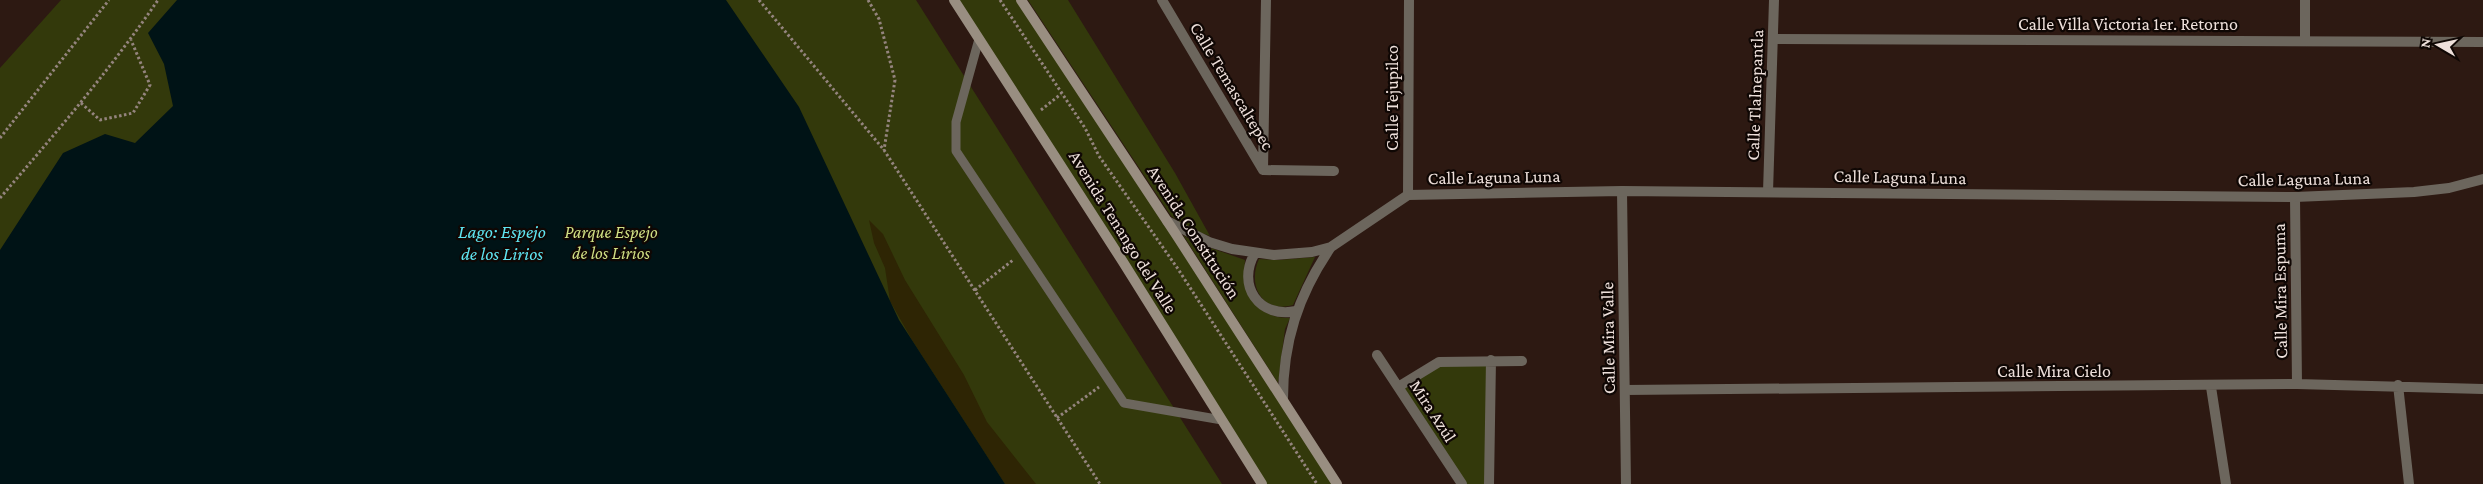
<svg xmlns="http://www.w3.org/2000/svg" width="2483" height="484" font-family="'Crimson Pro',serif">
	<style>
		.green { fill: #33390b }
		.sand { fill: #2e2504 }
		.water { fill: #001316 }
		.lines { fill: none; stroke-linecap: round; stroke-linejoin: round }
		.path { stroke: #94847e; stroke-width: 3; stroke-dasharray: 2.5 2.5; stroke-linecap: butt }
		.service { stroke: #6c665d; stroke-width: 9 }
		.minor { stroke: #6c665d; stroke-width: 10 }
		.tertiary { stroke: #6c665d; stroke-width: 10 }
		.secondary { stroke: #998e81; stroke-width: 10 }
		.labels { text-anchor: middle; stroke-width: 4.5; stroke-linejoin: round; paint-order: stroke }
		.street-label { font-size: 18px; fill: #eee0db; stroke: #0f0704 }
		.park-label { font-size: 18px; font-style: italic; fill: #d0df84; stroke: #0f0704 }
		.water-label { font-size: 19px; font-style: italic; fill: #5fe4f0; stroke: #0f0704 }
	</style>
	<rect width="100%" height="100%" fill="#2d1912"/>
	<path class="green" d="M 61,0 L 916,0 L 1222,484 L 0,484 L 0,68 Z
		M 956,0 L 1019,0 L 1334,484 L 1264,484 Z
		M 1028,0 L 1068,0 L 1175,173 L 1210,236 L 1188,228 L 1171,216 Z
		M 1183,235 L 1194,242 L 1245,260 C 1242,292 1255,318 1290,318 L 1285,329 L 1278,383 Z
		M 1315,257 L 1293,305 C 1262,314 1247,285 1259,259 L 1279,260 Z
		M 1485,363 L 1487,367 L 1485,484 L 1466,484 L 1404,388 L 1439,366 Z"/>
	<path class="sand" d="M 869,220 L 883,234 L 905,280 L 964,375 L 987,422 L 1036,484 L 1005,484 L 912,340 L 890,301 L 885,268 L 874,243 Z"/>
	<path class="water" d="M 177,0 L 726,0 L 799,107 L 899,320 L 1005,484 L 0,484 L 0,250 L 63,153 L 105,134 L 135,143 L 173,106 L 164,64 L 148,33 Z"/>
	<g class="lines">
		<path class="path" d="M 759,0 L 884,150 L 1100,484
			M 868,0 L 879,19 L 895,80 L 884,150
			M 1000,0 L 1085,128 L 1099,156 L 1178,269 L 1317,484
			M 81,103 L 100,120 L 133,113 L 150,85 L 131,40
			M 1041,110 L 1061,94
			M 0,138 L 109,0
			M 0,198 C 55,134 110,70 158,0
			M 975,290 L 1013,260
			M 1057,418 L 1099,387"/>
		<path class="service" d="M 979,39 L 956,122 L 956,151 L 1124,403 L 1222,420"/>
		<path class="minor" d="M 1162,0 L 1263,170
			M 1773,39 L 2483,42
			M 2305,41 L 2305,0
			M 1263,169 L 1266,0
			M 1263,170 L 1334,171
			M 1622,191 L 1626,484
			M 1768,192 L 1774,0
			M 1408,195 L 1409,0
			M 2295,197 L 2297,384
			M 1377,355 L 1462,484
			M 2398,385 L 2409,484
			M 1398,387 L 1439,362 L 1522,361
			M 2211,387 L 2226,484
			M 1625,390 L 2297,384 L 2483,389
			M 1489,484 L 1491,360"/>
		<path class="tertiary" d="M 1167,221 L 1209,242 L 1232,249 L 1274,255 L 1312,252 L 1331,247 L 1408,195 L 1622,191 L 2295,197 L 2414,192 L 2449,188 L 2483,179
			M 1255,253 C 1236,285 1259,319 1296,311
			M 1283,399 C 1283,342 1298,295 1331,247"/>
		<path class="secondary" d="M 954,0 L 1123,262 L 1262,484
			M 1021,0 L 1177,236 L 1337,484"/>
	</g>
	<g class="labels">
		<g class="street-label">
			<text x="2128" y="30">Calle Villa Victoria 1er. Retorno</text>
			<text transform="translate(1232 86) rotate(59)" y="6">Calle Temascaltepec</text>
			<text transform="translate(1755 95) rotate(-88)" y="6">Calle Tlalnepantla</text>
			<text transform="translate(1392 98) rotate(-90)" y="6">Calle Tejupilco</text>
			<text transform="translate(1494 177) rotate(-1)" y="6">Calle Laguna Luna</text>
			<text transform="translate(1900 177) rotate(1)" y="6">Calle Laguna Luna</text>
			<text transform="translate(2304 179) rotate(-1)" y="6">Calle Laguna Luna</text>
			<text transform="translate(1123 232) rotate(58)" y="6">Avenida Tenango del Valle</text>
			<text transform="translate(1194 232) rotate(57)" y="6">Avenida Constitución</text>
			<text transform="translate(2280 291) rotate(-91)" y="6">Calle Mira Espuma</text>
			<text transform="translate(1608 338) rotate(-91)" y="6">Calle Mira Valle</text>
			<text x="2054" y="377">Calle Mira Cielo</text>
			<text transform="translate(1433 411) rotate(57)" y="6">Mira Azúl</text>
		</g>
		<g class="park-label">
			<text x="611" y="238">Parque Espejo<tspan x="611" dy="21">de los Lirios</tspan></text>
		</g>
		<g class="water-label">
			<text x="502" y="238">Lago: Espejo<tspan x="502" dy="22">de los Lirios</tspan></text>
		</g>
	</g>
	<g transform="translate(2438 45) rotate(279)" stroke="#0f0704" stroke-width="4" paint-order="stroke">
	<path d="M0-4L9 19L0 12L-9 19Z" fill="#eee0db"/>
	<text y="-8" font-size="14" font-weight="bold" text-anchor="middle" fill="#eee0db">N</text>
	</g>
</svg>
